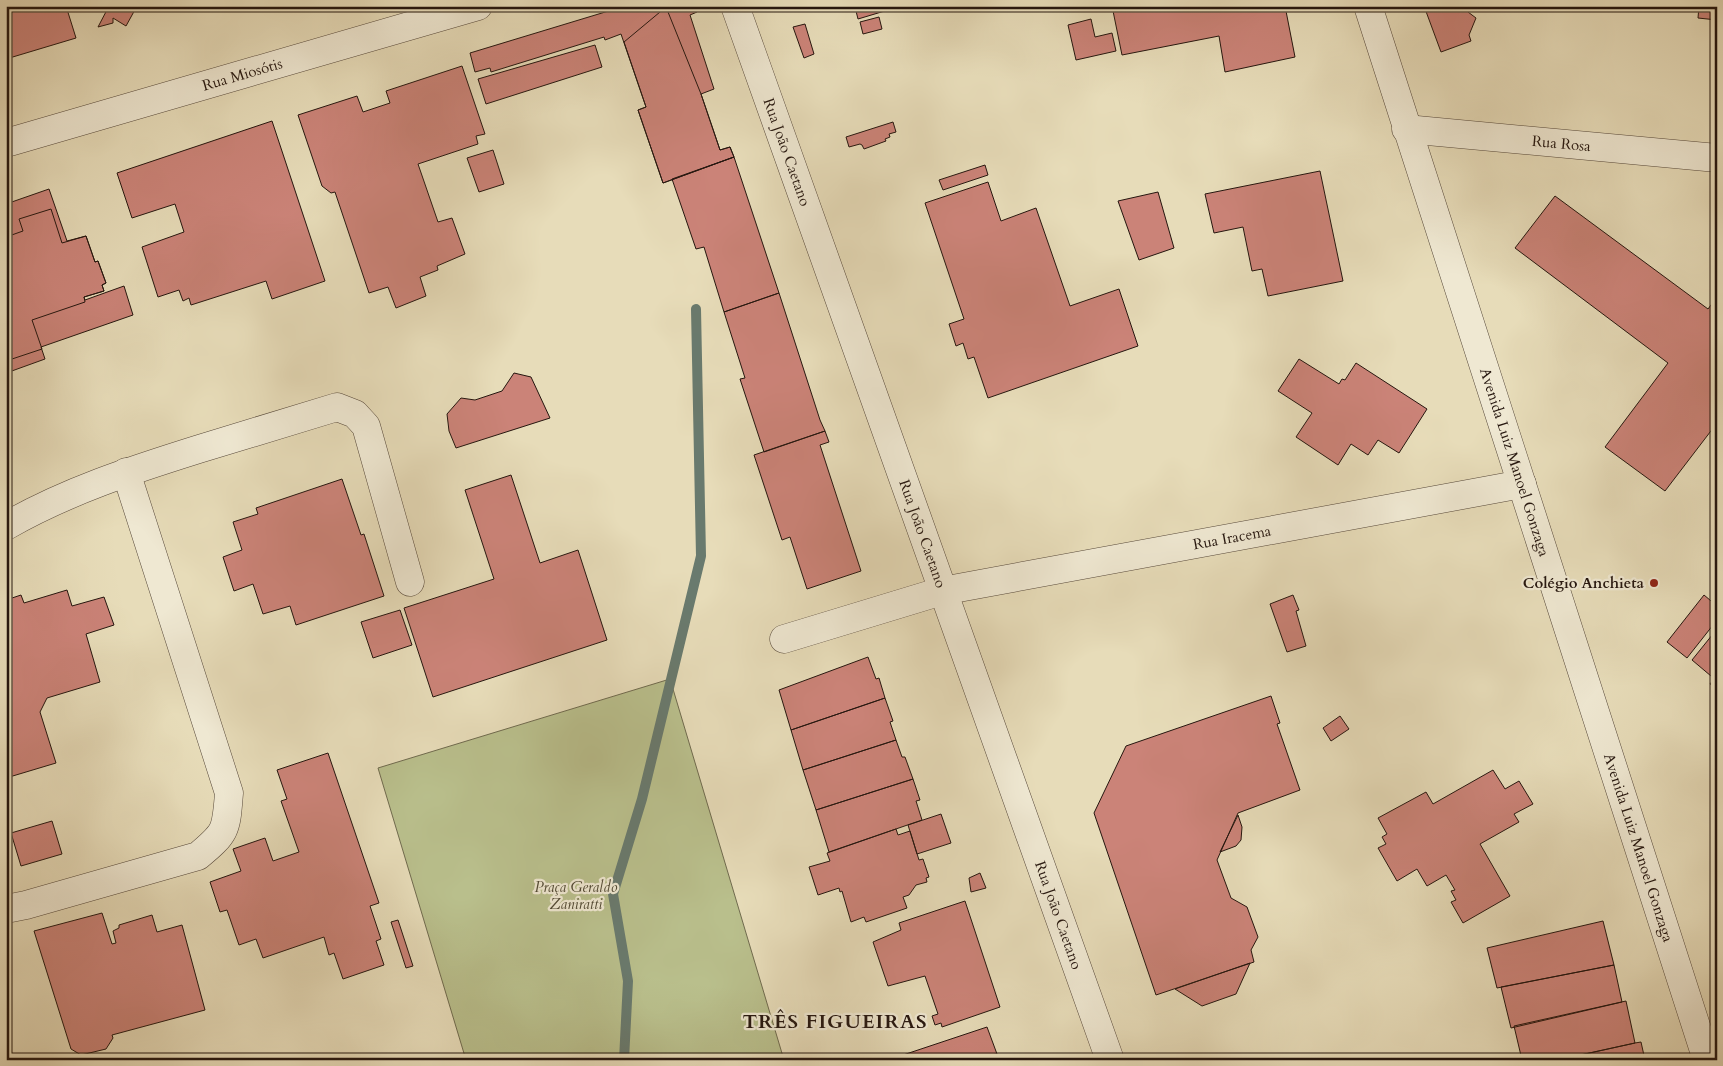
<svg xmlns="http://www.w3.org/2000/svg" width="1723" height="1066" font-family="Cardo,serif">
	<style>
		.green { fill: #b9bf8c; stroke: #6f6a4e }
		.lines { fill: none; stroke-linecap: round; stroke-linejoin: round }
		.stream { stroke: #697a6e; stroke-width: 10 }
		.building { fill: #cb8378; stroke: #25160f }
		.minor-casing { stroke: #56483a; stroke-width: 29 }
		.minor { stroke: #efe8d2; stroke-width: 28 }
		.poi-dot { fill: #8f2418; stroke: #efe8d2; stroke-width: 2 }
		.labels { text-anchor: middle; stroke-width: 4.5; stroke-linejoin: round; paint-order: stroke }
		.street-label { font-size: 15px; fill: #25160f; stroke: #efe8d2 }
		.poi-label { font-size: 15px; font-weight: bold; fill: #25160f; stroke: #efe8d2; text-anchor: end }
		.park-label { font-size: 15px; font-style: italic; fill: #514934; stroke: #efe8d2 }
		.district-label { font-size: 20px; font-weight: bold; letter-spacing: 1px; fill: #25160f; stroke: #efe8d2 }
	</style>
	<rect width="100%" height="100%" fill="#e7dcb9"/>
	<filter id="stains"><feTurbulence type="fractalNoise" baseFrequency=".004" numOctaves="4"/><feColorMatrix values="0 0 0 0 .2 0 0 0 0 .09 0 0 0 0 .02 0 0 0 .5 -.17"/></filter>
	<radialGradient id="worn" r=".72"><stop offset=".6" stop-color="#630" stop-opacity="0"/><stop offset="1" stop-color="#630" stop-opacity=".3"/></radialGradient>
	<path class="green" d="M 670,679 L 784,1060 L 466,1060 L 378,768 Z"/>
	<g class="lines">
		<path class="stream" d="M 624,1060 L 628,981 L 613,894 L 642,799 L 701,556 L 696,309"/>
	</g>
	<path class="building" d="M 6,6 L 66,6 L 76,38 L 6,59 Z
		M 109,6 L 137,6 L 126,26 L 113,18 L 113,23 L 98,27 Z
		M 625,6 L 699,6 L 700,8 L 696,9 L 697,12 L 690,15 L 714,89 L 701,94 L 720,150 L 730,147 L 734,157 L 663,183 L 638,110 L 646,107 L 621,34 L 605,40 L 604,37 L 491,72 L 490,68 L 475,72 L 470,53 Z
		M 849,6 L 887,6 L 888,10 L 858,19 L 855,7 L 850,9 Z
		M 1112,6 L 1285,6 L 1295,57 L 1225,72 L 1219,36 L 1122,55 Z
		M 1424,6 L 1472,6 L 1468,12 L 1476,18 L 1469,35 L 1471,41 L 1441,52 Z
		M 1699,6 L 1717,6 L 1717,20 L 1698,18 Z
		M 666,7 L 701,94 L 720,150 L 730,147 L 734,157 L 663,183 L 638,110 L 646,107 L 624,42 Z
		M 879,17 L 882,29 L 863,34 L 860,22 Z
		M 1091,19 L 1095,37 L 1112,33 L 1116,51 L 1076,60 L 1068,25 Z
		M 805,24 L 814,54 L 804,58 L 793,27 Z
		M 595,45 L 602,67 L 486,104 L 478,79 Z
		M 462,66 L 485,134 L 476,136 L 478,144 L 418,164 L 438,222 L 452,218 L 465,254 L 437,266 L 438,270 L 420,277 L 426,296 L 396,308 L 388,287 L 369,293 L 335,192 L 331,193 L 322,186 L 298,115 L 357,96 L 363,112 L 390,103 L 386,91 Z
		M 272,121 L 325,281 L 272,299 L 266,281 L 191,305 L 189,298 L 183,301 L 179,290 L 158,297 L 142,247 L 184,232 L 175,204 L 132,218 L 117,173 Z
		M 893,122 L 896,132 L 889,134 L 890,137 L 885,139 L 886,141 L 864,149 L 862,145 L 860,144 L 849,147 L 846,137 Z
		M 493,150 L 504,184 L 479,192 L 467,158 Z
		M 734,157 L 779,293 L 724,312 L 704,247 L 696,249 L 672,179 Z
		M 985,165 L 988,175 L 943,190 L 939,180 Z
		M 1320,171 L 1343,281 L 1268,296 L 1262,269 L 1252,271 L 1243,227 L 1214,233 L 1205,194 Z
		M 988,182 L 1001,221 L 1036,208 L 1070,306 L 1119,289 L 1138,346 L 988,398 L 974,357 L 968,359 L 963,343 L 956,346 L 949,324 L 964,319 L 925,203 Z
		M 49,189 L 67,241 L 86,236 L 95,262 L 98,261 L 106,283 L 102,285 L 104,291 L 84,297 L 85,300 L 124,286 L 133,315 L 41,347 L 45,359 L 9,372 L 6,366 L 6,204 Z
		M 1158,192 L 1174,248 L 1139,260 L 1118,201 Z
		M 1555,196 L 1708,309 L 1717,297 L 1717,423 L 1665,491 L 1605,447 L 1668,363 L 1515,248 Z
		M 51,209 L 62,243 L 86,236 L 95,262 L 98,261 L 106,283 L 102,285 L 104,291 L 84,297 L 85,302 L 32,320 L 42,349 L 6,361 L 6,237 L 23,231 L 19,219 Z
		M 779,293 L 820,420 L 825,431 L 764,452 L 740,379 L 745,378 L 724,312 Z
		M 1299,359 L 1339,384 L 1342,379 L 1345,380 L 1356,363 L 1427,409 L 1399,453 L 1378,440 L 1368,455 L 1351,444 L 1338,465 L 1296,437 L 1312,413 L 1278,391 Z
		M 514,373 L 531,377 L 550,418 L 456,448 L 449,431 L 447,414 L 461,398 L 475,400 L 502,391 Z
		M 825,431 L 829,442 L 820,445 L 861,571 L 807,589 L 790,537 L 782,540 L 754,455 Z
		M 511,475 L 540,563 L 578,550 L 607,640 L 433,697 L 404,608 L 494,579 L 465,490 Z
		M 342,479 L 361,535 L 364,534 L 384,596 L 296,625 L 290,606 L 263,614 L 253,584 L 234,591 L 223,557 L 242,550 L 233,522 L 258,514 L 256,508 Z
		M 67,590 L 72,606 L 104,597 L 114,625 L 86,634 L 100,682 L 47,698 L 40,712 L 56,763 L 6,778 L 6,600 L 21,595 L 24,603 Z
		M 1293,595 L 1299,610 L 1296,611 L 1306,646 L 1287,652 L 1270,604 Z
		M 1704,595 L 1717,606 L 1717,620 L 1687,658 L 1667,642 Z
		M 400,610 L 412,645 L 373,658 L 361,622 Z
		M 1717,629 L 1717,669 L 1711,676 L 1692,660 Z
		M 868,657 L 876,679 L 879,678 L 885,698 L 791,730 L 779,690 Z
		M 1717,675 L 1717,689 L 1710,684 Z
		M 1271,696 L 1280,723 L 1277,724 L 1300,790 L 1238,813 L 1217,860 L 1231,898 L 1247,907 L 1258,937 L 1251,950 L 1254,962 L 1156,995 L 1094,813 L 1126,746 Z
		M 885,698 L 893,721 L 890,722 L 896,740 L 803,770 L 791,730 Z
		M 1340,716 L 1349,729 L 1331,741 L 1323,728 Z
		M 896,740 L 902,757 L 905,757 L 913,779 L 816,810 L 803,770 Z
		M 328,753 L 379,903 L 370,906 L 381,939 L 376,941 L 384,965 L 343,979 L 334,953 L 329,955 L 324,937 L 263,958 L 256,939 L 239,945 L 227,910 L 220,912 L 210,882 L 241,871 L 233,849 L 265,838 L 273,861 L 299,852 L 281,801 L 287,799 L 277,770 Z
		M 1493,770 L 1505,789 L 1519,781 L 1533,804 L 1514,814 L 1519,822 L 1480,844 L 1510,896 L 1463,923 L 1451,902 L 1456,900 L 1451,891 L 1455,890 L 1446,875 L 1427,886 L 1417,869 L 1397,881 L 1378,848 L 1386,844 L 1382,837 L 1387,834 L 1378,818 L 1426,792 L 1433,804 Z
		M 913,779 L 920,800 L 916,801 L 922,820 L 829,852 L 816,810 Z
		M 941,814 L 951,843 L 917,854 L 908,825 Z
		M 1238,815 L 1242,827 L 1241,840 L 1236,846 L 1220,852 Z
		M 52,821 L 62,854 L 21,866 L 11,833 Z
		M 896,829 L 898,835 L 910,831 L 919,860 L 923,859 L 929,877 L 926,878 L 927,882 L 916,885 L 909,895 L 903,897 L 907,908 L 866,922 L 864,917 L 851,922 L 842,891 L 840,892 L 839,888 L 818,895 L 809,867 L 830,861 L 827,853 Z
		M 980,873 L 986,888 L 971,892 L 969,878 Z
		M 965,901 L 1000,1007 L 942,1027 L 941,1023 L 935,1025 L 932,1016 L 938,1014 L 925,976 L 888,986 L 873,942 L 901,930 L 899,923 Z
		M 102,913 L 112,944 L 116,943 L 113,931 L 119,928 L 119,925 L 152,915 L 157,932 L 182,925 L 205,1010 L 112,1035 L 113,1038 L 106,1049 L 81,1055 L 71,1049 L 34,931 Z
		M 398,920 L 413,966 L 406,968 L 391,922 Z
		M 1603,921 L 1614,965 L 1497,988 L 1487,948 Z
		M 1250,963 L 1236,994 L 1202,1006 L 1175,989 Z
		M 1614,965 L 1622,1002 L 1511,1028 L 1501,987 Z
		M 1626,1001 L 1635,1043 L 1557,1060 L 1522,1060 L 1514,1026 Z
		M 987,1027 L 997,1054 L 990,1055 L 992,1060 L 888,1060 Z
		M 1641,1042 L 1645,1060 L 1563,1059 L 1635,1043 Z"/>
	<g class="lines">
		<g class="minor-casing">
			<g id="minor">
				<path id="s1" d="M 735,6 L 1110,1060"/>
				<path id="s2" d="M 1368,6 L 1707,1060"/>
				<path id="s3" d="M 1406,129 L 1717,158"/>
				<path id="s4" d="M 6,143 L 478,6"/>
				<path d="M 6,526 C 67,491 132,470 199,449 C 245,435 291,421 337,407 L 355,414 L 366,426 L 410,582"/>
				<path id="s5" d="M 784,639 L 942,591 L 1522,484"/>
				<path d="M 6,909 L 26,905 L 198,856 C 227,832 226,830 229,793 L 126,472"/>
			</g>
		</g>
		<use href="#minor" class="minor"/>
	</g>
	<circle class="poi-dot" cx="1654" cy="583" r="5"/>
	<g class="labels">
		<g class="street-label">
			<text dy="5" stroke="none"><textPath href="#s4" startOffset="246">Rua Miosótis</textPath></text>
			<text dy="5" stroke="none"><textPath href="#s3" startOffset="156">Rua Rosa</textPath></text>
			<text dy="5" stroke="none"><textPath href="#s1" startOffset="155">Rua João Caetano</textPath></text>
			<text dy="5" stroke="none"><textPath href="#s2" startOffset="479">Avenida Luiz Manoel Gonzaga</textPath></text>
			<text dy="5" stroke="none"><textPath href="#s1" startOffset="560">Rua João Caetano</textPath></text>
			<text dy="5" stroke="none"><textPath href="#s5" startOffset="460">Rua Iracema</textPath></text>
			<text dy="5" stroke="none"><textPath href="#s2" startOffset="884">Avenida Luiz Manoel Gonzaga</textPath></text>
			<text dy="5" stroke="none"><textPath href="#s1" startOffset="965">Rua João Caetano</textPath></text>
		</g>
		<g class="poi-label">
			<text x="1644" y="588">Colégio Anchieta</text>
		</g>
		<g class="park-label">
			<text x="576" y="892">Praça Geraldo<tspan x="576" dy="17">Zaniratti</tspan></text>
		</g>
		<g class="district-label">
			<text x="835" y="1028">TRÊS FIGUEIRAS</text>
		</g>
	</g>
	<rect width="1723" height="1066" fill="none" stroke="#e7dcb9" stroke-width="25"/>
	<rect x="8" y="8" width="1708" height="1051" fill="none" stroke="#25160f" stroke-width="2.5"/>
	<rect x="12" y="12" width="1698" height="1041" fill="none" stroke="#25160f"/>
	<rect width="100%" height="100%" filter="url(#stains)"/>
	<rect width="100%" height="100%" fill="url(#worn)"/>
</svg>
